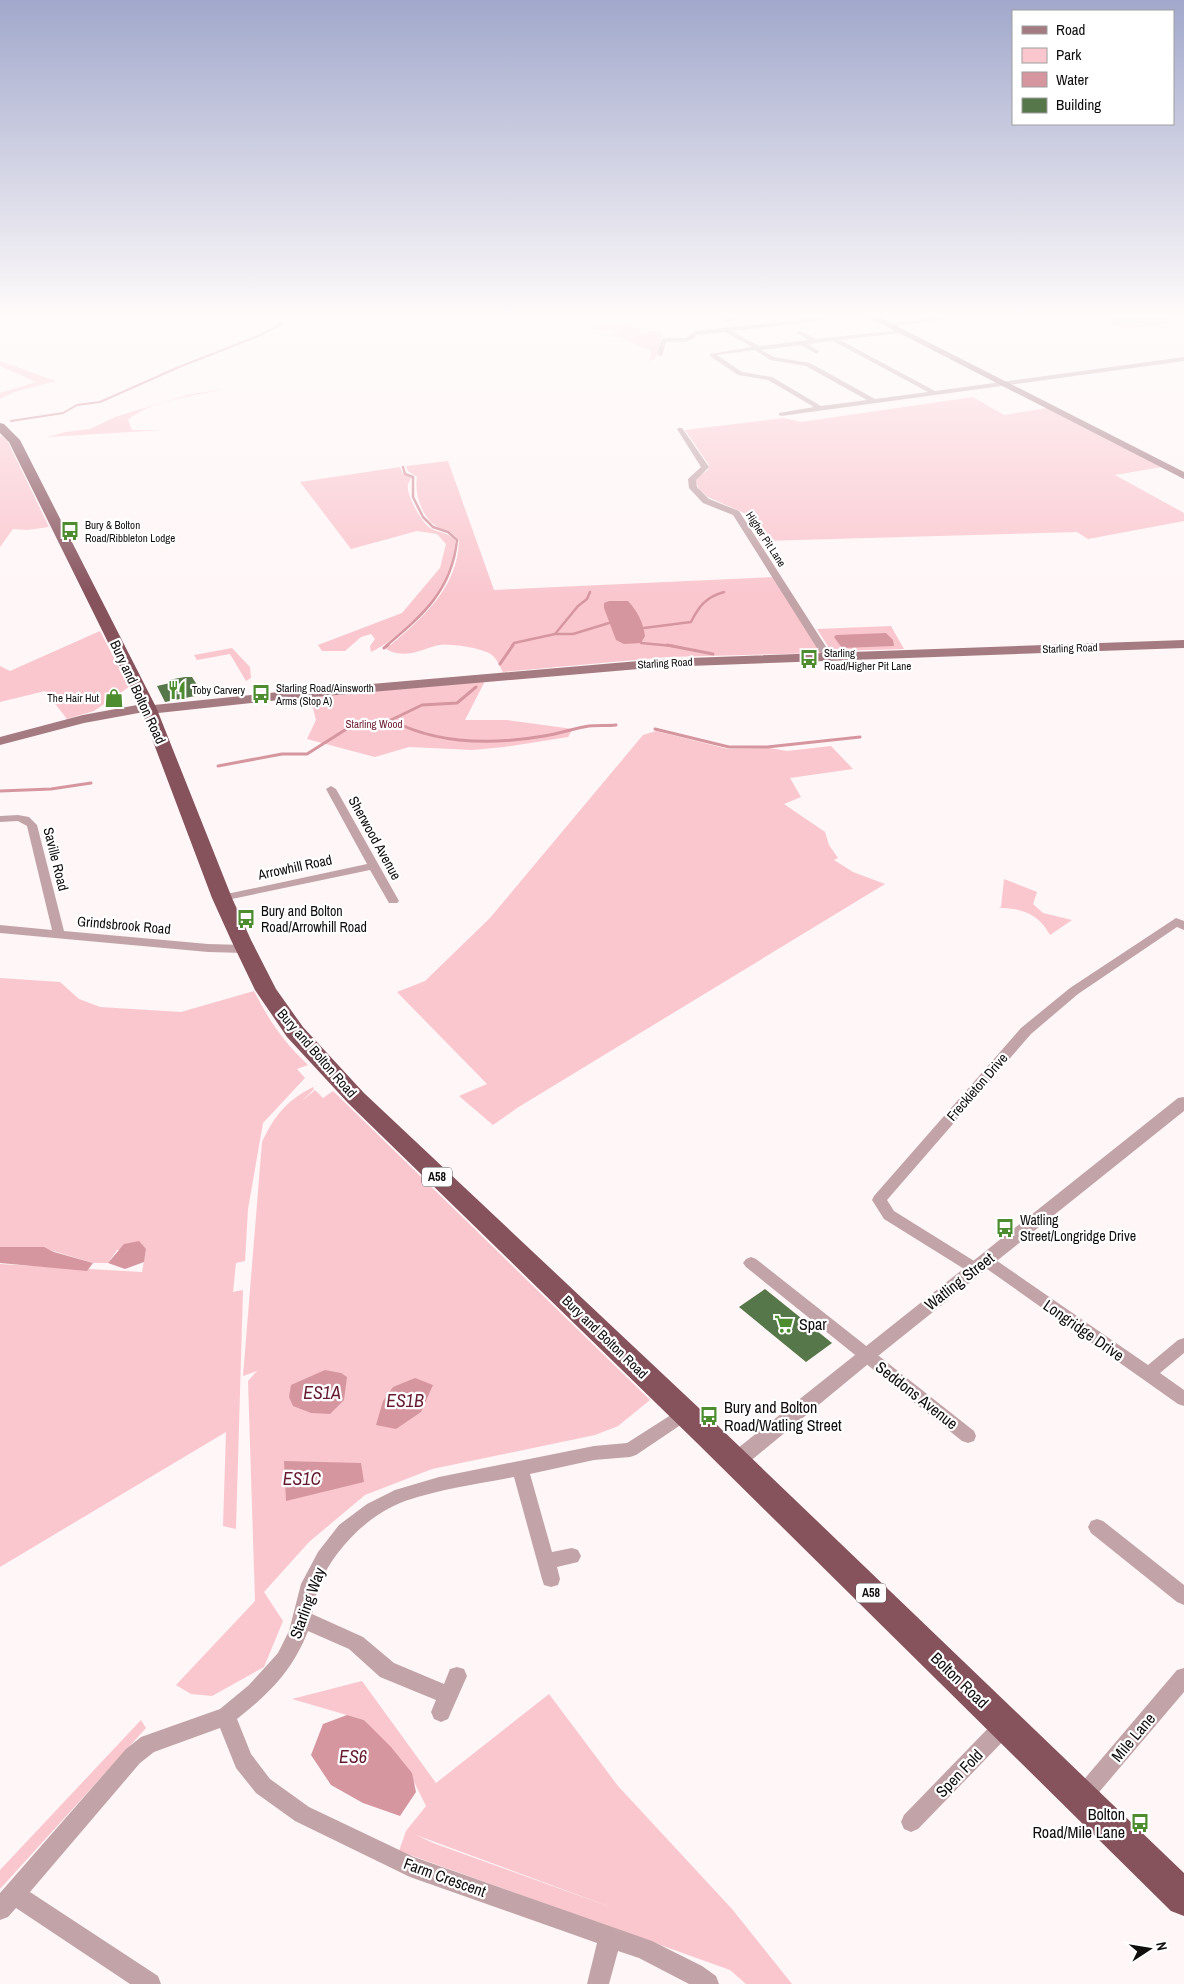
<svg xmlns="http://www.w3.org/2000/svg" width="1184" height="1984" font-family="'Archivo Narrow',sans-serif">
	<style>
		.green { fill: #fac7cf; fill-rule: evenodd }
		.water { fill: #d696a0 }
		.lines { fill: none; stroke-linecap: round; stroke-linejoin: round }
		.stream-far2 { stroke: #d696a0; stroke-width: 2 }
		.stream-far1 { stroke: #d696a0; stroke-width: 2.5 }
		.stream { stroke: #d696a0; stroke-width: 3 }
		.building { fill: #567749 }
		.minor { fill: #c2a4a8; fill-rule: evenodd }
		.tertiary { fill: #c2a4a8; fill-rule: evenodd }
		.secondary { fill: #a57b82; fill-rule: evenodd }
		.trunk { fill: #86525c; fill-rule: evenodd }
		.labels { text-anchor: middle; stroke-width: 4.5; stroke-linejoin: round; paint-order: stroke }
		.far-poi-label { font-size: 11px; fill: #100d0d; stroke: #fff; text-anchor: start }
		.far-street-label { font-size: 11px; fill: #100d0d; stroke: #fff }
		.far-park-label { font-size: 11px; fill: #6e2236; stroke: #fff }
		.shield { fill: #fff; stroke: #585656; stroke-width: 1 }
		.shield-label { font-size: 12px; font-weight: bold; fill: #100d0d }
		.street-label { font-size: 14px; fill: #100d0d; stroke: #fff }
		.poi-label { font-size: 14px; fill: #100d0d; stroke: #fff; text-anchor: start }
		.near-street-label { font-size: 16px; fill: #100d0d; stroke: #fff }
		.near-poi-label { font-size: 16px; fill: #100d0d; stroke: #fff; text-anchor: start }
		.near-water-label { font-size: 18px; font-style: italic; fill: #651a2f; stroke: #fff }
	</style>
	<rect width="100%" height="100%" fill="#fff6f7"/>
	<path class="green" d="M 1110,317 L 1168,317 L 1172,321 C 1161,327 1117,331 1108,323 L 1111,320 Z
		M 624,324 L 639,329 L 640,331 L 634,331 L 641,334 L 651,331 L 663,332 L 655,359 L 649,361 L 651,354 L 650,350 L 619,337 L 606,336 L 621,331 L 589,328 L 602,325 Z
		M 0,361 L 56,381 L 14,392 L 0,399 L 0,393 L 36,382 L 0,366 Z
		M 225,389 C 198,395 148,401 128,420 L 132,430 L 162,430 L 47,437 L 66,432 L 90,429 L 115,417 L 187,395 Z
		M 973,397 L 1004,415 L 1047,408 L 1162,467 L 1115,475 L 1184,513 L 1184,521 L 1088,539 L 1077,532 L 760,541 L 744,513 L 708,497 L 699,489 L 695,479 L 708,470 L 709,465 L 685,430 L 784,418 L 801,422 Z
		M 0,435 L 7,440 L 49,527 L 27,530 L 13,529 L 0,547 Z
		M 448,461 L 494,590 L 774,577 L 821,653 L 668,657 L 503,672 C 500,667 497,659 492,655 C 484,648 445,642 435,646 C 418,651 404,659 386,649 C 421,619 458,589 459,540 C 455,536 451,532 447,530 C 443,529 439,528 436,526 C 421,516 414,492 417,477 L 408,471 L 406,466 Z
		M 400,467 L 403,474 L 411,478 C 411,478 408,484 408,485 C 406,495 422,523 430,528 C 440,534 444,530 455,540 C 455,553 453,566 448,578 C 436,604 397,640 371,652 L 370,646 L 375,639 L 371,634 L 361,637 L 345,651 L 322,651 L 318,645 L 402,613 L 440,568 L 446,544 L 437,534 L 417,531 L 351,549 L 300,482 Z
		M 891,626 L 904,649 L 831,651 L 817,629 Z
		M 100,631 L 129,687 L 94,711 L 67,719 L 45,691 L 0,702 L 0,666 L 10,671 Z
		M 232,648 L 250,667 L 251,678 L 246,681 L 230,654 L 197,660 L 194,655 Z
		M 485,681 L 465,720 L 507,720 L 573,729 L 568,737 L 504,747 L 473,750 L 409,747 L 375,757 L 307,739 L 316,720 L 310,697 Z
		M 656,731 L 728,749 L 770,748 L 787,751 L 831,746 L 853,769 L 790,778 L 801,797 L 784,804 L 825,832 L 829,845 L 838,858 L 834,860 L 853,872 L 885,884 L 517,1108 L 493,1125 L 459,1096 L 487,1084 L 397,992 L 425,981 L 490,918 L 643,735 Z
		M 1004,879 L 1037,892 L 1033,904 L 1043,913 L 1072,920 L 1050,935 C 1039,914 1022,908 999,908 L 1001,907 Z
		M 0,978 L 60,982 L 79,999 L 100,1007 L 181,1012 L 254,991 C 270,1022 282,1040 308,1065 L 297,1069 L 305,1078 L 263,1123 L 248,1209 L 245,1261 L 236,1263 L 233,1292 L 243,1290 L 236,1529 L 223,1526 L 226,1432 L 0,1567 L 0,1264 L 142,1272 L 146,1249 L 117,1250 L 108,1263 L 93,1263 L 40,1247 L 0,1247 Z
		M 313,1087 L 314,1089 L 302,1101 L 315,1090 L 323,1098 L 333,1091 L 650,1400 L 618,1426 L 595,1435 L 432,1469 L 365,1495 L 309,1542 L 264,1592 L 283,1621 L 264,1667 L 212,1696 L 191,1694 L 176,1685 L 255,1601 L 248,1381 L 257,1371 L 243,1376 L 262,1142 C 275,1115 286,1101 313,1087 Z
		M 362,1681 L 436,1783 L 549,1694 L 618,1786 L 732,1909 L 792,1984 L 746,1984 L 730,1970 L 399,1851 L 406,1831 L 426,1806 L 406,1766 L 364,1720 L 292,1699 ZM 416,1835 L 616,1909 L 433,1843 Z
		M 141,1720 L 146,1728 L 0,1889 L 0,1870 Z"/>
	<path class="water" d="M 609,601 L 628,601 C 638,612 643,622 645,636 L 641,643 L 624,644 L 616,640 L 604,608 L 604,603 Z
		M 886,633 L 893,640 L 894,646 L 842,648 L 834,637 L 836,635 Z
		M 139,1241 L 146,1249 L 144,1262 L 125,1269 L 108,1263 L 124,1244 Z
		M 0,1247 L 44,1247 L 54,1252 L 93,1263 L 87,1271 L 0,1263 Z
		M 325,1370 L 341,1373 L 347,1377 L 344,1400 L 330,1414 L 311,1413 L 293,1406 L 289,1397 L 291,1385 Z
		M 415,1378 L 433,1385 L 421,1412 L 396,1429 L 376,1425 L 383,1401 L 393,1387 Z
		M 284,1461 L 361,1463 L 364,1482 L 286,1501 Z
		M 347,1715 L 364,1720 L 391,1747 L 412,1773 L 416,1792 L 400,1816 L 363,1803 L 331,1785 L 311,1755 L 323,1724 Z"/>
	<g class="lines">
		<path class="stream-far2" d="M 11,421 L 63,413 L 77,405 L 100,402 L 179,367 L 256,337 L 281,324"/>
		<path class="stream-far1" d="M 644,628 L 691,622 C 699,606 706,597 724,592
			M 555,634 L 573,634 L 609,623
			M 641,643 L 673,646
			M 386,646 C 423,615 452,590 457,540 L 448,532 L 433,527 L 423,517 L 413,497 L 413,477 L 405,474 L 403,467
			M 512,646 L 514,643 L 555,634 L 578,606 L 587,599 L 590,592"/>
		<path class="stream" d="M 667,645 L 713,654
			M 384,648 L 388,645
			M 500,664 L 513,645
			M 391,720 C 438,745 492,745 544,736 C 559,734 574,728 589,726 C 598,725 607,726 616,725
			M 655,729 L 729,747 L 767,747 L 860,737
			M 218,766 L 282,754 L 307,754 L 356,723 L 391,720 L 422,705 L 457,703 L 476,687
			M 0,791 L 51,789 L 91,783"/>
	</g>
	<path class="building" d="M 185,677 L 192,677 L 199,688 L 194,689 L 196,692 L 193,692 L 195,696 L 165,702 L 157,686 L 170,683 L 168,680 Z
		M 765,1289 L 832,1343 L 806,1362 L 739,1307 Z"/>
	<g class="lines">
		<path class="minor" d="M 735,317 L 736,320 L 727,322 L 724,320 Z
			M 938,317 L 951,318 L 888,327 L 885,325 Z
			M 819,318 L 821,321 L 732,331 L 759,346 L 809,340 L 797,333 L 799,330 L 816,339 L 901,330 L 899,333 L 840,340 L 935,391 L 1184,357 L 1184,361 L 781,416 L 779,415 L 779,413 L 814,407 L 768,380 L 738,375 L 710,356 L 710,354 L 752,347 L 725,332 L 697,335 C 689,344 678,342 666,342 L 662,356 L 657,355 L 661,340 L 664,338 L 686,338 L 695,331 ZM 833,341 L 928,392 L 875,399 L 810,363 L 774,357 L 761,350 L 801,345 L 817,354 L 819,351 L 808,344 ZM 755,350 L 770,360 L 806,366 L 867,400 L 821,406 L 772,377 L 742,372 L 717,355 Z
			M 678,428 L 682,428 L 709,467 L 696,480 L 697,487 L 709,499 L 739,511 L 832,656 L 830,658 L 827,659 L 822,656 L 733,515 L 703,503 L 689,488 L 688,479 L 701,467 L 677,429 Z
			M 331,786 L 336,789 L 399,901 L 397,903 L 389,903 L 370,870 L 222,901 L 218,900 L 216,898 L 222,895 L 367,864 L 326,789 Z
			M 18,815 L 29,817 L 37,825 L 64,931 L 208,944 L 245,945 L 251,949 L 245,953 L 208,952 L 0,933 L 0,925 L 52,930 L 27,826 L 18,821 L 0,822 L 0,816 Z
			M 1176,918 L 1184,921 L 1184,930 L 1177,927 L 1078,994 L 1031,1034 L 887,1200 L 894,1211 L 979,1264 L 982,1268 L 979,1272 L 974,1274 L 969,1272 L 884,1219 L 872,1200 L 874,1196 L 1021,1028 L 1070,988 Z
			M 985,1254 L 990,1256 L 1148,1365 L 1178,1340 L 1184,1338 L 1184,1353 L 1160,1373 L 1184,1390 L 1184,1406 L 1178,1404 L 980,1264 L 977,1260 L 980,1256 Z
			M 751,1257 L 756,1259 L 974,1431 L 976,1436 L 974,1441 L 968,1443 L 962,1441 L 746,1267 L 743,1263 L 746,1259 Z
			M 685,1406 L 691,1408 L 693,1413 L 691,1418 L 636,1455 L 630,1457 L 594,1460 L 530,1474 L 552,1552 L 572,1548 L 578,1550 L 581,1556 L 578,1562 L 557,1567 L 560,1579 L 558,1585 L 551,1587 L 544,1585 L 542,1579 L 514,1477 C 478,1484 440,1489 405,1501 C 368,1515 335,1548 319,1585 C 316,1594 314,1605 312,1614 L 363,1637 L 394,1663 L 444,1684 L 450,1669 L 457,1667 L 464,1669 L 467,1676 L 448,1719 L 441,1722 L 434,1719 L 431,1712 L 436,1700 L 380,1677 L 349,1649 L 308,1631 C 293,1670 269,1694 237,1719 L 251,1754 L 270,1779 L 309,1807 L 414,1857 L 652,1941 L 702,1966 L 716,1976 L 719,1984 L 689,1984 L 639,1958 L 618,1951 L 609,1984 L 587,1984 L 597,1943 L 410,1877 L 295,1821 L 256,1793 L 236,1768 L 220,1728 L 154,1752 L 140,1763 L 30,1892 L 158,1976 L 161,1984 L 130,1984 L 16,1908 L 8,1917 L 0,1920 L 0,1893 L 126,1749 L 141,1737 L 220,1709 L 249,1685 L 278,1653 L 289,1631 L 301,1584 L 318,1552 L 339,1525 L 367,1504 L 395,1490 L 439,1477 L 594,1446 L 627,1443 Z
			M 1097,1519 L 1103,1521 L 1184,1585 L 1184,1605 L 1177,1602 L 1091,1533 L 1088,1527 L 1091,1521 Z
			M 1184,1668 L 1184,1692 L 1089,1804 L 1082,1807 L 1075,1804 L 1072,1797 L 1075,1790 L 1177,1670 Z
			M 1006,1714 L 1013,1717 L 1016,1724 L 1013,1731 L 918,1829 L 911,1832 L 904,1829 L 901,1822 L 904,1815 L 999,1717 Z"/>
		<path class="tertiary" d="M 1184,1097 L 1184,1111 L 873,1360 L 742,1468 L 735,1471 L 728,1468 L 725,1462 L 728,1456 L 1178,1098 Z"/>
		<path class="secondary" d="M 868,317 L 879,317 L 1184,472 L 1184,479 Z
			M 1184,640 L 1184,648 L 662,667 L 279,700 L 149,714 L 144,712 L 84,723 L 0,745 L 0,737 L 83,715 L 148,703 L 154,705 L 279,692 L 662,659 Z"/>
		<path class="trunk" d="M 0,423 L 4,424 L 20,440 L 156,707 L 232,898 L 251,940 L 276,989 L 303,1027 L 364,1093 L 717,1425 L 1184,1873 L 1184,1916 L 1171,1911 L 697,1443 L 348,1103 L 287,1037 L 255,990 L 231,940 L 212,898 L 140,707 L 9,442 L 0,433 Z"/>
	</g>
	<linearGradient id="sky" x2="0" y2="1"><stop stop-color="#a1a8cb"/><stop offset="0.53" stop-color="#fffbfb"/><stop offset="1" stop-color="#fffbfb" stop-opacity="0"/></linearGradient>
	<rect width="1184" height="595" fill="url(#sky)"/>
	<defs>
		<g id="bus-bare" transform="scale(1.5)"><path d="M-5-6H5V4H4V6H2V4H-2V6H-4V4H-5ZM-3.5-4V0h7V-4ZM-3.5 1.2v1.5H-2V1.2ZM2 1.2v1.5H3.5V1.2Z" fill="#4d8d2f" stroke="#fff" stroke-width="2.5" paint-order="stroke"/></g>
		<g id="restaurant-bare" transform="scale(1.5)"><path d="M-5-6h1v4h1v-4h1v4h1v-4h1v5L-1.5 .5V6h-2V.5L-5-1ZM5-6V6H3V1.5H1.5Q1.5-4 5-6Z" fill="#4d8d2f" stroke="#fff" stroke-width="2.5" paint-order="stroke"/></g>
		<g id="shop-bare" transform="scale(1.5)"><path d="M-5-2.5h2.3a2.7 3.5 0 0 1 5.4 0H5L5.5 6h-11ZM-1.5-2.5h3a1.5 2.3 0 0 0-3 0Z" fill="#4d8d2f" stroke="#fff" stroke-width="2.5" paint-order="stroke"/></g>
		<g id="supermarket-bare" transform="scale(1.5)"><path d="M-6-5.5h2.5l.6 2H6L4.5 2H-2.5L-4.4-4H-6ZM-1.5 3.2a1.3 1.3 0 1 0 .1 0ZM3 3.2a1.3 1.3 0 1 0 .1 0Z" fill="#4d8d2f" stroke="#fff" stroke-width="2.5" paint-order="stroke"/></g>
	</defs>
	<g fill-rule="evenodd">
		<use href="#bus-bare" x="70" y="531"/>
		<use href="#bus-bare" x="809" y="659"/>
		<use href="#restaurant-bare" x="177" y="690"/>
		<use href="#bus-bare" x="261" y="694"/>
		<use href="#shop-bare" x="114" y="698"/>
		<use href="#bus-bare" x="246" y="919"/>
		<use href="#bus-bare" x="1005" y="1228"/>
		<use href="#supermarket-bare" x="784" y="1324"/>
		<use href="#bus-bare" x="709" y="1416"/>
		<use href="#bus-bare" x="1140" y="1823"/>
	</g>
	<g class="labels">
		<g class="far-poi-label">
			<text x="85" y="529">Bury &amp; Bolton<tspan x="85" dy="13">Road/Ribbleton Lodge</tspan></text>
			<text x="824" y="657">Starling<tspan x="824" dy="13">Road/Higher Pit Lane</tspan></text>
			<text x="276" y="692">Starling Road/Ainsworth<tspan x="276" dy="13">Arms (Stop A)</tspan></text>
			<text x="192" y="694">Toby Carvery</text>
			<text x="99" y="702" text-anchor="end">The Hair Hut</text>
		</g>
		<g class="far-street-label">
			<text transform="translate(766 539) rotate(57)" y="4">Higher Pit Lane</text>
			<text transform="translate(1070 648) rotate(-2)" y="4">Starling Road</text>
			<text transform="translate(665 663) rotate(-3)" y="4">Starling Road</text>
		</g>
		<g class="far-park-label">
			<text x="374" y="728">Starling Wood</text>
		</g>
		<g class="shield">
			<rect x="422" y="1167.5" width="30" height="19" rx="4"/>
			<rect x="856" y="1583.5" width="30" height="19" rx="4"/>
		</g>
		<g class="shield-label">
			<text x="437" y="1181">A58</text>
			<text x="871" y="1597">A58</text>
		</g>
		<g class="street-label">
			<text transform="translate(138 692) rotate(65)" y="5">Bury and Bolton Road</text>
			<text transform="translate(375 838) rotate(61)" y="5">Sherwood Avenue</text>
			<text transform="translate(56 859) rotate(76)" y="5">Saville Road</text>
			<text transform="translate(295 867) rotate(-12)" y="5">Arrowhill Road</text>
			<text transform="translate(124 925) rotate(5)" y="5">Grindsbrook Road</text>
			<text transform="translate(317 1053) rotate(49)" y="5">Bury and Bolton Road</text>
			<text transform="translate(977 1087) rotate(-49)" y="5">Freckleton Drive</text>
			<text transform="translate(605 1337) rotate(44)" y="5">Bury and Bolton Road</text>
		</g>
		<g class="poi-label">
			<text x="261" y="916">Bury and Bolton<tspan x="261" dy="16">Road/Arrowhill Road</tspan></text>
			<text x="1020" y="1225">Watling<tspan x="1020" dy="16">Street/Longridge Drive</tspan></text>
		</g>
		<g class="near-street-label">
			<text transform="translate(959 1281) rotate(-38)" y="6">Watling Street</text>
			<text transform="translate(1084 1330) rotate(35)" y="6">Longridge Drive</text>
			<text transform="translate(917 1395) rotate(38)" y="6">Seddons Avenue</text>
			<text transform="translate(307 1603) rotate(-70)" y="6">Starling Way</text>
			<text transform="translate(960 1680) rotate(44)" y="6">Bolton Road</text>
			<text transform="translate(1133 1737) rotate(-50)" y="6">Mile Lane</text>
			<text transform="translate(959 1773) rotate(-46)" y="6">Spen Fold</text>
			<text transform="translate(445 1877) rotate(20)" y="6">Farm Crescent</text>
		</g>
		<g class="near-poi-label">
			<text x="799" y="1330">Spar</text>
			<text x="724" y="1413">Bury and Bolton<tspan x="724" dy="18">Road/Watling Street</tspan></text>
			<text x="1125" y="1820" text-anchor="end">Bolton<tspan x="1125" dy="18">Road/Mile Lane</tspan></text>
		</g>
		<g class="near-water-label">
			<text x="322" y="1399">ES1A</text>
			<text x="405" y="1407">ES1B</text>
			<text x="302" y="1485">ES1C</text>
			<text x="353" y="1763">ES6</text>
		</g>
	</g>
	<rect x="1012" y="10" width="162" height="115" fill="#ffffff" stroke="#9f9e9e"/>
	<rect x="1022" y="26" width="25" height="8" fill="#a57b82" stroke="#9f9e9e"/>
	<text x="1056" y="35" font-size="15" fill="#100d0d">Road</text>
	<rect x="1022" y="48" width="25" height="15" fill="#fac7cf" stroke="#9f9e9e"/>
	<text x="1056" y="60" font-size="15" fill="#100d0d">Park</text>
	<rect x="1022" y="72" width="25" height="15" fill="#d696a0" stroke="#9f9e9e"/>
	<text x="1056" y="85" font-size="15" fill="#100d0d">Water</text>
	<rect x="1022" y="98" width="25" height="15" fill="#567749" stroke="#9f9e9e"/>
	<text x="1056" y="110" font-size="15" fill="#100d0d">Building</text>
	<g transform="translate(1149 1949) rotate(78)" stroke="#ffffff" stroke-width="4" paint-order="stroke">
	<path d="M0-4L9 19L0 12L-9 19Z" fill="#100d0d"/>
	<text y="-8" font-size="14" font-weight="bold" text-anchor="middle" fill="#100d0d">N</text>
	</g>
</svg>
